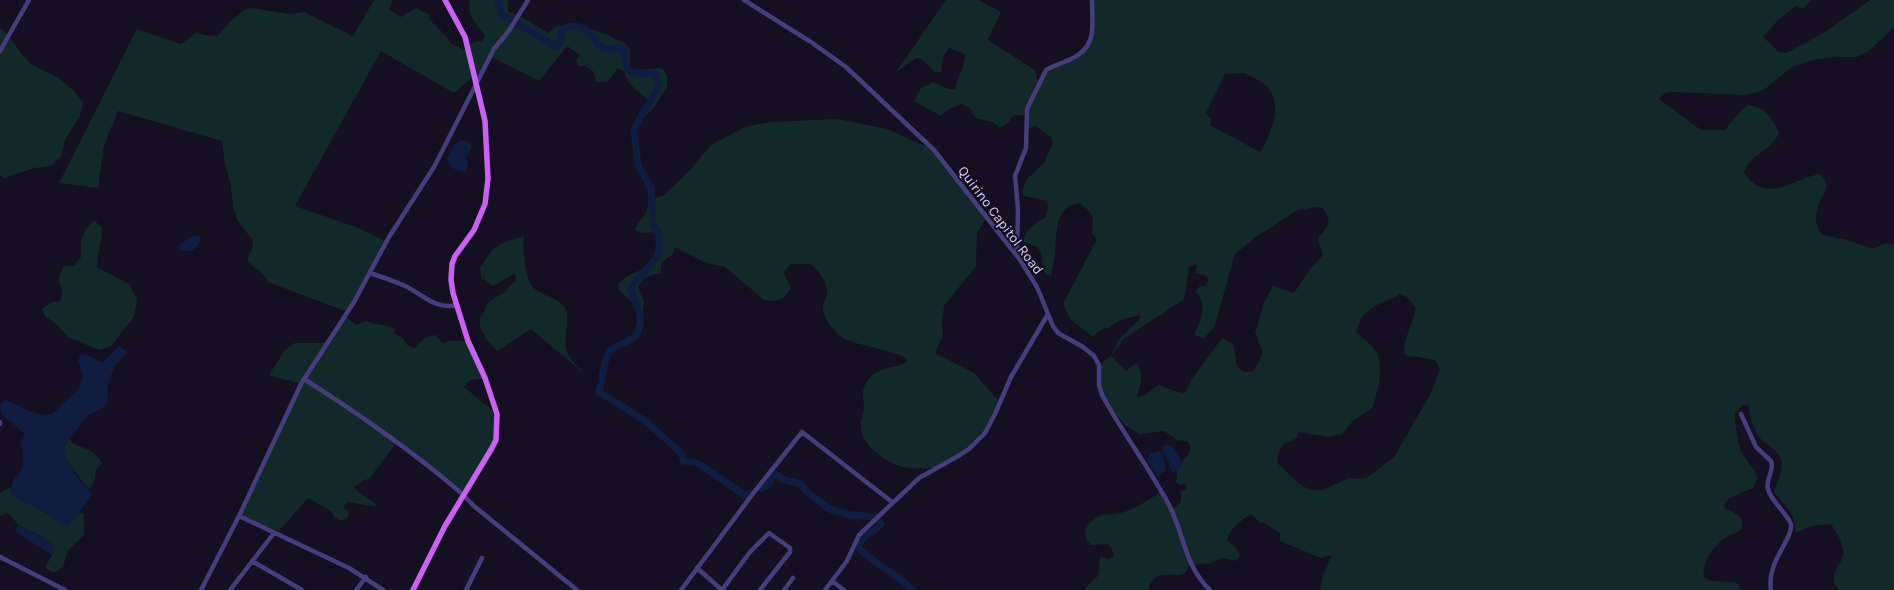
<svg xmlns="http://www.w3.org/2000/svg" width="1894" height="590" font-family="Karla,sans-serif">
	<style>
		.green { fill: #12292a; fill-rule: evenodd }
		.water { fill: #0f1d40 }
		.lines { fill: none; stroke-linecap: round; stroke-linejoin: round }
		.river { stroke: #0f1d40; stroke-width: 7 }
		.minor { stroke: #463d7d; stroke-width: 4.5 }
		.major { stroke: #cb61f4; stroke-width: 5.5 }
		.labels { text-anchor: middle; stroke-width: 4; stroke-linejoin: round; paint-order: stroke }
		.street-label { font-size: 14px; fill: #dbd2fc; stroke: #140f21 }
	</style>
	<rect width="100%" height="100%" fill="#140f21"/>
	<path class="green" d="M 374,0 L 392,0 L 389,9 L 401,17 L 416,8 L 430,15 L 429,19 L 447,37 L 450,43 L 469,52 L 467,44 L 482,41 L 485,35 C 476,26 466,12 470,0 L 508,0 L 508,12 L 518,15 L 548,33 L 556,27 L 571,23 L 609,35 L 616,40 L 623,42 L 630,49 L 630,69 L 633,70 L 662,68 L 667,75 L 667,87 L 651,111 L 640,120 L 649,101 C 639,92 627,85 624,71 L 618,68 L 607,82 L 596,82 L 594,72 L 586,66 L 579,66 L 576,61 L 580,55 L 567,46 L 539,81 L 490,56 L 476,83 L 474,76 L 454,93 L 381,51 L 295,206 L 356,227 L 383,240 L 385,245 L 348,312 L 268,282 L 263,274 L 248,262 C 247,252 254,249 253,241 L 238,221 L 233,208 L 231,185 L 225,165 L 222,141 L 118,111 L 104,145 L 98,188 L 59,183 L 137,29 L 181,44 L 197,32 L 204,35 L 217,36 L 233,19 L 246,9 L 253,8 L 288,14 L 304,12 L 353,36 Z
		M 946,0 L 979,0 L 1001,12 L 988,40 L 1035,70 L 1038,82 L 1046,70 L 1073,58 L 1089,44 L 1092,0 L 1811,0 L 1803,9 L 1796,6 L 1778,20 L 1763,37 L 1779,52 L 1786,53 L 1822,34 L 1870,0 L 1894,0 L 1894,27 L 1869,51 L 1857,57 L 1839,57 L 1817,59 L 1792,67 L 1766,88 L 1756,93 L 1743,95 L 1672,92 L 1665,93 L 1659,99 L 1701,130 L 1725,130 L 1739,113 L 1748,105 C 1767,108 1771,117 1779,133 C 1772,150 1749,155 1744,173 C 1767,205 1790,180 1819,174 L 1823,177 L 1827,186 C 1820,203 1809,218 1822,235 L 1848,240 L 1872,249 L 1887,243 L 1894,245 L 1894,590 L 1840,590 L 1834,584 C 1833,570 1836,572 1841,561 C 1848,549 1837,534 1831,524 L 1812,526 L 1795,533 C 1797,515 1785,505 1774,493 C 1776,483 1784,470 1781,460 C 1777,448 1766,446 1760,438 C 1752,429 1750,417 1749,406 L 1743,405 L 1735,413 C 1735,425 1737,439 1741,451 C 1745,460 1754,468 1758,478 L 1753,488 L 1729,498 L 1724,506 C 1727,512 1739,512 1742,521 C 1744,525 1742,529 1739,531 C 1736,533 1733,534 1730,535 C 1715,544 1702,559 1704,577 L 1710,581 L 1736,582 L 1742,590 L 1320,590 L 1322,577 L 1332,555 L 1321,558 L 1280,541 L 1280,533 L 1264,523 L 1259,522 L 1251,514 C 1241,521 1230,527 1227,540 L 1236,548 L 1240,556 L 1235,561 L 1223,558 L 1212,563 L 1190,565 L 1184,574 C 1174,577 1159,571 1152,581 C 1150,583 1149,587 1148,590 L 1084,590 C 1088,583 1097,580 1099,573 C 1100,567 1099,562 1101,556 L 1108,559 L 1114,556 L 1112,549 L 1108,544 L 1091,545 L 1087,540 L 1085,530 L 1090,522 L 1102,514 C 1125,517 1143,503 1161,492 L 1171,510 L 1181,502 L 1181,491 L 1187,489 L 1185,484 L 1180,485 L 1176,482 L 1177,472 L 1185,457 L 1188,456 L 1191,447 L 1188,442 L 1181,440 L 1178,441 L 1164,431 L 1139,434 L 1125,425 L 1107,404 L 1102,395 L 1099,365 L 1111,356 L 1119,339 L 1139,320 L 1140,315 L 1121,320 L 1108,328 L 1102,329 L 1093,337 L 1070,319 L 1063,304 L 1097,239 L 1092,234 L 1093,218 L 1088,210 L 1079,203 C 1054,207 1057,234 1055,254 C 1054,261 1052,268 1051,276 C 1040,273 1043,264 1042,256 C 1041,253 1039,250 1038,247 L 1023,242 C 1026,228 1034,224 1046,217 L 1048,207 L 1047,201 L 1024,196 L 1022,191 L 1027,179 L 1044,163 L 1053,143 L 1051,137 L 1035,126 L 1027,130 L 1025,115 L 1013,115 L 1008,123 L 1000,128 L 993,122 L 975,118 L 970,108 L 961,104 L 949,109 L 941,116 L 914,101 L 921,88 L 933,82 L 949,89 L 955,89 C 958,77 965,66 965,54 L 949,48 L 943,56 L 941,72 L 935,72 L 922,59 L 916,58 L 896,72 ZM 1244,73 C 1252,77 1265,82 1270,90 C 1282,108 1270,136 1260,152 L 1210,125 L 1211,120 L 1206,113 L 1225,74 ZM 1316,207 L 1324,209 C 1333,226 1327,225 1318,239 L 1323,255 L 1311,268 L 1294,293 L 1273,286 L 1264,303 L 1255,333 L 1263,353 L 1254,371 L 1244,372 L 1237,366 L 1233,344 L 1222,338 L 1192,379 L 1185,393 L 1177,392 L 1159,385 L 1143,396 L 1137,397 C 1140,384 1145,375 1136,363 L 1126,371 L 1111,356 L 1125,338 L 1183,300 L 1185,295 L 1189,267 L 1197,264 L 1196,273 L 1206,276 L 1209,280 L 1206,286 L 1200,286 L 1195,291 C 1209,306 1201,318 1194,335 L 1204,338 L 1214,328 L 1235,254 L 1257,236 L 1296,211 ZM 1400,294 L 1408,298 L 1416,308 C 1413,323 1403,340 1404,354 L 1409,357 L 1414,356 L 1435,360 L 1440,369 L 1431,393 L 1394,457 L 1368,477 L 1355,479 L 1349,478 L 1323,490 L 1312,490 L 1302,486 L 1279,465 L 1277,460 L 1280,448 L 1284,444 L 1297,438 L 1298,432 L 1328,437 L 1342,434 L 1352,422 L 1373,407 C 1377,392 1385,366 1376,352 C 1371,343 1361,339 1357,331 C 1362,306 1381,305 1400,294 Z
		M 0,28 C 14,38 19,55 33,65 C 39,69 46,71 53,75 C 65,82 74,90 83,102 L 80,116 L 65,140 L 61,156 L 51,166 L 35,168 L 4,178 L 0,175 Z
		M 837,119 L 887,129 L 934,150 L 987,217 L 977,233 L 976,266 L 944,306 L 942,322 L 943,335 L 935,353 L 974,373 L 1000,402 C 993,418 983,439 968,450 C 961,454 940,467 933,468 C 924,468 911,469 903,467 C 885,462 862,446 861,427 C 860,421 863,415 864,409 C 864,403 862,396 863,391 C 872,360 901,372 907,360 C 901,351 856,346 843,338 C 834,332 821,316 823,305 C 824,300 828,295 827,290 C 826,279 819,272 811,264 L 791,264 L 784,272 L 791,289 L 783,298 L 773,301 L 764,300 L 725,267 L 706,263 L 675,247 L 672,256 C 663,258 660,266 661,274 C 651,273 643,278 638,287 L 644,301 L 643,313 L 636,313 L 633,303 L 619,290 L 618,285 C 627,275 628,276 639,271 C 650,265 657,251 659,240 L 654,232 L 643,233 L 635,230 C 640,216 648,219 648,200 L 663,196 L 689,171 L 711,145 L 745,127 L 771,122 Z
		M 94,220 L 102,228 C 102,242 97,253 97,267 L 129,284 L 137,300 L 134,317 L 111,346 L 99,350 L 68,337 L 55,323 L 45,316 L 42,309 L 52,302 L 61,301 L 62,289 L 58,280 L 63,266 L 74,266 L 81,257 C 80,239 81,233 94,220 Z
		M 524,236 C 522,247 525,278 533,287 C 540,296 562,297 567,312 C 568,317 567,326 566,331 C 564,356 570,358 587,376 L 531,329 L 497,351 C 488,342 478,332 480,317 C 485,313 485,308 488,303 C 493,297 499,297 505,292 C 509,288 510,284 516,281 L 515,273 L 493,286 L 484,279 L 482,280 L 480,268 L 492,250 L 502,243 Z
		M 345,316 L 357,325 L 366,321 C 378,326 383,323 394,328 L 395,334 L 403,338 L 407,345 L 414,348 L 426,337 L 436,335 L 442,343 L 448,341 L 468,341 L 485,378 L 470,380 L 464,387 L 497,414 L 496,440 L 463,495 L 397,442 L 369,479 L 364,480 L 354,487 C 359,496 371,497 377,506 L 377,507 L 348,502 L 344,506 L 349,513 L 347,518 L 341,521 L 335,518 L 332,512 L 308,498 L 279,531 L 239,516 L 301,384 L 269,375 L 285,350 L 295,343 L 327,343 Z
		M 69,439 C 79,451 91,444 102,463 L 96,470 L 95,479 L 90,489 C 84,485 82,481 78,475 C 69,465 58,452 69,439 Z
		M 11,487 L 12,495 C 24,503 41,508 50,516 L 77,515 L 80,512 L 84,514 L 84,535 L 68,550 L 63,567 L 54,573 L 45,568 L 54,551 L 46,539 L 18,525 L 12,517 L 7,513 L 0,516 L 0,493 Z"/>
	<path class="water" d="M 461,140 L 470,143 L 472,147 L 466,157 L 468,164 L 466,171 L 461,172 L 450,167 L 447,158 L 454,145 Z
		M 194,235 L 200,237 L 201,240 C 193,252 194,253 180,250 L 179,245 Z
		M 119,346 L 127,351 L 126,354 L 116,364 L 109,380 L 107,389 L 108,401 L 106,406 L 87,416 L 66,443 C 61,458 75,474 84,485 C 87,488 90,488 92,494 L 80,512 L 68,526 C 58,524 52,516 44,511 C 33,505 22,504 12,495 C 12,490 11,484 14,479 C 14,477 17,476 18,475 C 25,467 24,452 20,443 L 25,434 L 1,414 L 0,404 L 6,400 C 16,405 41,418 52,414 L 79,389 L 83,376 L 78,360 L 81,355 L 86,354 L 100,362 L 103,362 Z
		M 1166,444 C 1175,446 1178,455 1182,462 L 1177,472 L 1172,472 L 1168,460 L 1162,451 L 1163,446 Z
		M 1160,451 L 1163,455 L 1166,470 L 1157,477 L 1146,459 L 1151,453 Z
		M 18,525 L 53,543 L 55,548 L 52,555 L 16,532 L 15,531 Z"/>
	<g class="lines">
		<path class="river" d="M 498,0 L 501,14 L 557,47 L 560,42 L 562,30 C 578,20 591,30 598,45 L 607,49 L 622,49 L 626,53 C 623,79 637,72 656,74 L 659,87 L 637,123 L 634,131 L 638,165 L 651,188 L 653,224 L 659,235 L 659,254 L 644,273 L 636,280 L 631,289 C 637,310 646,314 636,336 C 628,342 619,344 611,350 C 603,358 602,382 599,392 L 644,420 L 678,450 L 682,454 L 683,461 L 693,462 L 699,464 L 746,496 L 750,493
			M 761,489 L 770,483 L 771,477 L 776,474 L 784,480 L 801,484 L 806,491 L 829,509 L 851,515 L 861,515 L 875,518
			M 878,521 L 881,524 C 875,534 864,531 858,547 C 874,564 897,574 913,590"/>
		<path class="minor" d="M 744,0 L 811,42 L 846,67 L 934,150 L 1020,260 L 1037,287 L 1053,326 L 1058,333 L 1083,347 L 1094,356 L 1099,365 L 1099,385 L 1102,395 C 1122,432 1148,466 1168,503 C 1184,532 1184,566 1210,590
			M 0,51 L 29,0
			M 1019,256 L 1017,248 L 1018,209 L 1015,176 L 1026,148 L 1027,109 L 1046,70 C 1054,65 1063,63 1071,59 C 1098,47 1092,25 1092,0
			M 370,273 C 382,277 394,281 405,286 C 424,295 435,310 457,305
			M 304,379 C 359,414 411,450 460,492
			M 1741,414 L 1756,447 L 1771,461 C 1775,471 1765,479 1768,489 C 1770,500 1786,512 1791,524 C 1793,540 1766,562 1771,590
			M 0,422 L 0,424
			M 463,495 L 474,506 L 577,590
			M 239,516 L 349,568 L 383,590
			M 0,557 L 65,590
			M 252,561 L 302,590
			M 697,568 L 722,590
			M 832,581 L 844,590
			M 201,590 L 239,516 L 301,384 L 354,302 L 389,237 L 434,167 L 494,49 L 508,32 L 528,0
			M 230,590 L 274,533
			M 356,590 L 366,577
			M 466,590 L 482,558
			M 681,590 L 755,491 L 802,432 L 892,502
			M 722,590 L 750,552 L 769,533 L 790,548 L 790,552 L 760,590
			M 784,590 L 793,578
			M 825,590 L 847,561 L 859,535 L 919,478 L 960,455 L 969,449 L 985,433 L 995,414 L 1011,377 L 1048,314"/>
		<path class="major" d="M 413,590 L 445,526 L 492,448 L 496,440 L 497,414 L 485,378 L 468,341 L 453,293 L 451,280 L 452,264 L 455,256 L 474,230 L 485,204 L 488,179 L 485,121 L 465,37 L 445,0"/>
	</g>
	<g class="labels">
		<g class="street-label">
			<text transform="translate(1001 220) rotate(53)" y="5">Quirino Capitol Road</text>
		</g>
	</g>
</svg>
